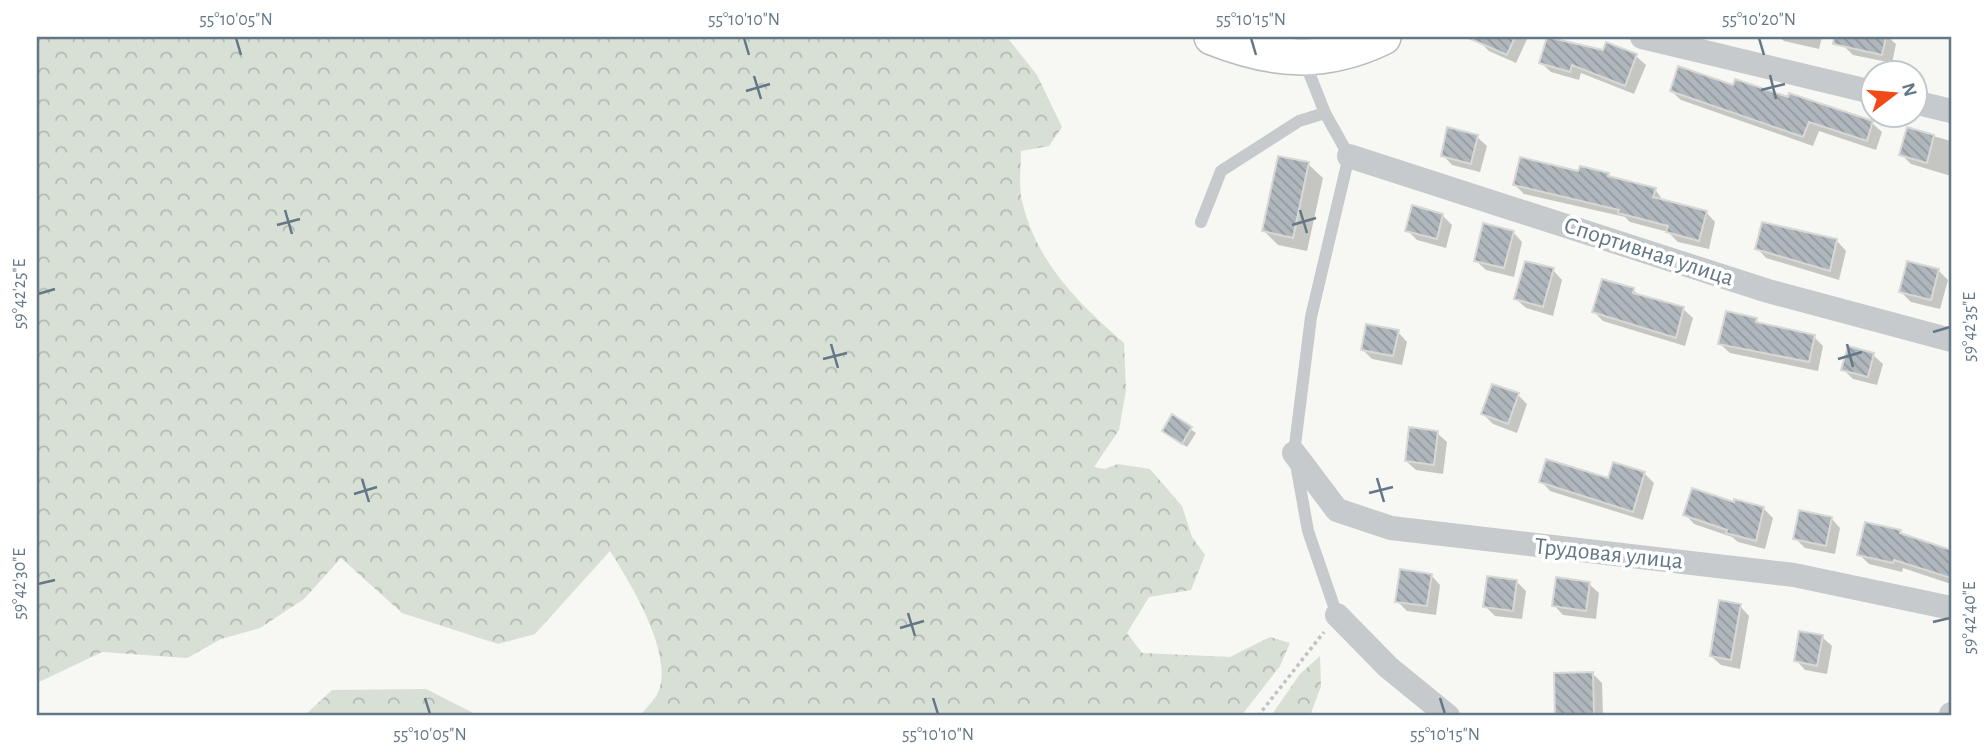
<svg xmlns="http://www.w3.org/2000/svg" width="1988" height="753" font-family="'Alegreya Sans',sans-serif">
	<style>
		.forest { fill: url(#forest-crowns) }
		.shadow { fill: #0003 }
		.building { fill: url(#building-back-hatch); stroke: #d8d8d6; stroke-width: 2 }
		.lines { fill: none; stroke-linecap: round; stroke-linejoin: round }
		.secondary-casing { stroke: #b6bcc0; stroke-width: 38 }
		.path { stroke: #bfc2c4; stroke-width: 3.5; stroke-dasharray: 3.5 3.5; stroke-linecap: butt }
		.service { stroke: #c6cacd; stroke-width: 12 }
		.minor { stroke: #c6cacd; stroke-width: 24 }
		.secondary { stroke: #fff; stroke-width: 35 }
		.ticks { fill: none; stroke: #637787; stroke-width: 2.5 }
		.labels { text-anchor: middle; stroke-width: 7; stroke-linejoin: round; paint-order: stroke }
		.street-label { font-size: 24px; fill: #637787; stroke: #fff }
		.neatline { fill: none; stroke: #637787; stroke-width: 2.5 }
		.ticks-label { font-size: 18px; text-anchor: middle; fill: #637787 }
	</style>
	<defs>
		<pattern id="forest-crowns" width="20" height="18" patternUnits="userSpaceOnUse" patternTransform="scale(1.75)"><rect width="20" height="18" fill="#d8dfd4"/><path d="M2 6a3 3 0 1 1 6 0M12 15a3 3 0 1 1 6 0" fill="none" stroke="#b3bab2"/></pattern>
		<pattern id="building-back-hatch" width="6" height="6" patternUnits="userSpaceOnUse" patternTransform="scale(1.75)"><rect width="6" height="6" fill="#afb7bd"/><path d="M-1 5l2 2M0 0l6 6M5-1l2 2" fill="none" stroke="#929a9f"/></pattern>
	</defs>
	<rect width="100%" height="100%" fill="#f7f7f3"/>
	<path class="forest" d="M 37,37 L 1007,37 L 1037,75 L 1062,127 L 1049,146 L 1021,151 C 1021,168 1018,189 1023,205 C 1038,264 1080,305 1124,343 L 1126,390 L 1119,430 L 1094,467 L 1104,469 L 1118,464 L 1150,469 L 1182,506 L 1192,537 L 1205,555 L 1191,590 L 1149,597 L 1127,633 L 1142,653 L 1230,657 L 1270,637 L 1290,643 L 1280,666 L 1241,716 L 640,716 C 645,709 656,699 659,690 C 673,653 630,582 610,551 L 535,634 L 498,644 L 402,613 L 341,558 L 304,599 L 260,628 L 221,639 L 187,658 L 102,652 L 37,683 Z
		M 1320,656 L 1321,686 L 1310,716 L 1271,716 L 1300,674 Z
		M 426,689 L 479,716 L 304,716 L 332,690 Z"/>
	<path class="shadow" d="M 1482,37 L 1528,37 L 1516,63 L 1489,51 L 1480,42 Z
		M 1549,37 L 1604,52 L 1636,56 L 1646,65 L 1634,94 L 1581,73 L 1579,80 L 1551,72 L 1541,63 Z
		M 1779,37 L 1822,37 L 1819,49 L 1784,41 Z
		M 1845,37 L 1888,37 L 1896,44 L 1892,63 L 1853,55 L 1843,45 Z
		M 1734,87 L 1872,123 L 1882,132 L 1876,150 L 1819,131 L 1813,146 L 1681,100 L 1671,91 Z
		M 1908,129 L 1951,141 L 1951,176 L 1911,164 L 1901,154 Z
		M 1477,137 L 1487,146 L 1480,172 L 1452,165 L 1443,155 Z
		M 1308,164 L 1323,178 L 1307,251 L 1278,245 L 1264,231 Z
		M 1580,173 L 1608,174 L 1612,179 L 1655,189 L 1664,202 L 1706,212 L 1715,222 L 1709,249 L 1678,242 L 1668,232 L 1630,222 L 1625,217 L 1524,194 L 1515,185 Z
		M 1442,215 L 1452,225 L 1446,248 L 1417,240 L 1407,230 Z
		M 1513,232 L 1522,242 L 1514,277 L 1486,270 L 1476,261 Z
		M 1837,241 L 1846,251 L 1839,280 L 1766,258 L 1757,248 Z
		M 1553,270 L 1562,280 L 1553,316 L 1526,308 L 1516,299 Z
		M 1938,270 L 1948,280 L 1940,309 L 1911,302 L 1901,292 Z
		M 1633,290 L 1640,296 L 1683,309 L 1693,318 L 1685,346 L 1603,321 L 1594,312 Z
		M 1756,320 L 1762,325 L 1814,337 L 1823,346 L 1818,371 L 1730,353 L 1720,344 Z
		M 1398,332 L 1407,342 L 1402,365 L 1372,359 L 1362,349 Z
		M 1873,355 L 1883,364 L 1877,385 L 1853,379 L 1843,369 Z
		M 1518,395 L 1527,404 L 1517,433 L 1493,424 L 1483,414 Z
		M 1173,417 L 1196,433 L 1187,447 L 1168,435 Z
		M 1437,433 L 1447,442 L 1443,474 L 1416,470 L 1406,461 Z
		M 1644,473 L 1654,483 L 1643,520 L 1550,491 L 1541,481 L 1610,480 Z
		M 1735,504 L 1763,508 L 1773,518 L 1765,549 L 1738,542 L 1732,537 L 1694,524 L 1685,514 Z
		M 1831,518 L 1840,528 L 1835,554 L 1805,548 L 1795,538 Z
		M 1900,532 L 1905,537 L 1951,551 L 1951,584 L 1903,568 L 1902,572 L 1869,564 L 1859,554 Z
		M 1431,575 L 1440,585 L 1436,615 L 1407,611 L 1397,601 Z
		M 1516,581 L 1526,591 L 1522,619 L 1495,616 L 1485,606 Z
		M 1589,584 L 1599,593 L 1596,619 L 1563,615 L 1554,605 Z
		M 1740,606 L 1749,616 L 1740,669 L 1721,665 L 1711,656 Z
		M 1822,637 L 1832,646 L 1827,674 L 1805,670 L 1796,660 Z
		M 1592,673 L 1602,683 L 1603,716 L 1558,716 Z"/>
	<path class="building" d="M 1466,37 L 1515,37 L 1507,55 Z
		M 1547,37 L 1603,50 L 1606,42 L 1637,54 L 1625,86 L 1572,65 L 1570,72 L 1539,63 Z
		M 1834,37 L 1886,37 L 1882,55 L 1833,44 Z
		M 1678,66 L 1733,85 L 1735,79 L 1788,97 L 1789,93 L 1873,121 L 1867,141 L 1809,122 L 1803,137 L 1670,91 Z
		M 1447,127 L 1478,135 L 1471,164 L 1441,156 Z
		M 1907,127 L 1934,135 L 1927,163 L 1899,155 Z
		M 1278,156 L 1309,162 L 1293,238 L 1262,231 Z
		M 1520,157 L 1578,171 L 1580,166 L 1609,173 L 1608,176 L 1656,188 L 1653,197 L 1707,211 L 1699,241 L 1666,232 L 1668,226 L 1618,213 L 1619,210 L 1513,185 Z
		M 1412,205 L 1443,214 L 1437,239 L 1405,231 Z
		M 1762,222 L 1837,239 L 1830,271 L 1755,249 Z
		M 1483,223 L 1514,231 L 1504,268 L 1474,261 Z
		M 1525,261 L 1554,268 L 1543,307 L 1514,299 Z
		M 1907,261 L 1939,269 L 1931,300 L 1899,292 Z
		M 1602,279 L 1634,288 L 1633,293 L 1684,307 L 1676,338 L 1592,312 Z
		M 1726,311 L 1757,318 L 1756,322 L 1815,335 L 1809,362 L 1718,344 Z
		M 1366,324 L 1399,330 L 1393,356 L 1361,350 Z
		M 1848,346 L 1874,353 L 1868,377 L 1841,370 Z
		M 1492,384 L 1519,393 L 1508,424 L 1481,414 Z
		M 1172,414 L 1192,427 L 1182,444 L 1162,431 Z
		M 1409,427 L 1438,431 L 1434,465 L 1405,461 Z
		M 1546,459 L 1608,478 L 1613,462 L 1645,472 L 1633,512 L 1539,482 Z
		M 1692,488 L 1734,502 L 1734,499 L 1764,507 L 1756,541 L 1726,533 L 1727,530 L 1683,515 Z
		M 1799,510 L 1832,517 L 1826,546 L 1793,539 Z
		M 1865,522 L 1901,530 L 1900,533 L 1951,550 L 1951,578 L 1894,560 L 1893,563 L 1857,555 Z
		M 1400,569 L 1432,574 L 1427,606 L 1395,602 Z
		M 1487,576 L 1517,580 L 1513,611 L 1483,607 Z
		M 1556,577 L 1590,582 L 1586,611 L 1552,606 Z
		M 1719,600 L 1741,604 L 1731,660 L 1710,656 Z
		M 1799,631 L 1823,635 L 1817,666 L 1794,661 Z
		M 1593,672 L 1594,715 L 1555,716 L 1554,673 Z"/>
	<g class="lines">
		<g class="secondary-casing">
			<path id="secondary" d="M 1212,37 C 1273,61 1323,66 1383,37"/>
		</g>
		<path class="path" d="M 1258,716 L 1324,632"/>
		<path class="service" d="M 1304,60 L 1325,113 L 1349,156 L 1311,317 L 1294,453 L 1308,531 L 1337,615
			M 1201,222 L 1221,171 L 1299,121 L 1325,113"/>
		<path class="minor" d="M 1642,37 L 1872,92
			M 1914,102 L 1951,111
			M 1349,156 L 1768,291 L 1951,340
			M 1294,453 L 1337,510 L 1391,528 L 1794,575 L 1951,608
			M 1337,615 L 1388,667 L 1448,716
			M 1951,716 L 1951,714"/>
		<use href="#secondary" class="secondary"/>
	</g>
	<path class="ticks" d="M 236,38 L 241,55M 744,38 L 749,55M 1251,38 L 1256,55M 1759,38 L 1764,55M 1770,75 L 1776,99M 754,76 L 761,99M 1761,90 L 1785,84M 746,91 L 770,84M 285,210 L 292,234M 1300,210 L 1307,233M 277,225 L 300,219M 1292,225 L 1316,218M 38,294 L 55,289M 1933,332 L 1950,327M 831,344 L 838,368M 1847,344 L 1853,367M 823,359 L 847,353M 1838,359 L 1862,352M 1377,478 L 1384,502M 362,479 L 369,502M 1369,493 L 1393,487M 354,494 L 377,487M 38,584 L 55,580M 908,613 L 915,636M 1933,622 L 1950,618M 900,628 L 924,621M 425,698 L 430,714M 933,698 L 938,714M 1440,698 L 1445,714"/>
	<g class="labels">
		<g class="street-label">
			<text transform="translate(1649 251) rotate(18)" y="8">Спортивная улица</text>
			<text transform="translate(1609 553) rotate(6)" y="8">Трудовая улица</text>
		</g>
	</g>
	<rect width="1988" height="753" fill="none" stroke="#ffffff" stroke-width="77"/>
	<g transform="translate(1894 94) rotate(74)"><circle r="33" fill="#ffffff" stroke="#c1c9cf" stroke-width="2"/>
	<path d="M0-5L12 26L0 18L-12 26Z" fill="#f14918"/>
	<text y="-10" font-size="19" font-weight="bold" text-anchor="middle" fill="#637787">N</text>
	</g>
	<rect x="38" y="38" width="1912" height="676" class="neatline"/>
	<g class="ticks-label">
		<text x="236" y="25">55°10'05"N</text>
		<text x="744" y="25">55°10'10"N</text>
		<text x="1251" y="25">55°10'15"N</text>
		<text x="1759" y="25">55°10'20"N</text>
		<text transform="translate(19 294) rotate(-90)" y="6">59°42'25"E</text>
		<text transform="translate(1969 327) rotate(-90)" y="6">59°42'35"E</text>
		<text transform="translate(19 584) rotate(-90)" y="6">59°42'30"E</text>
		<text transform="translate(1969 618) rotate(-90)" y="6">59°42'40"E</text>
		<text x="430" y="740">55°10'05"N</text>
		<text x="938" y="740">55°10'10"N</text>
		<text x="1445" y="740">55°10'15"N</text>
	</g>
</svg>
